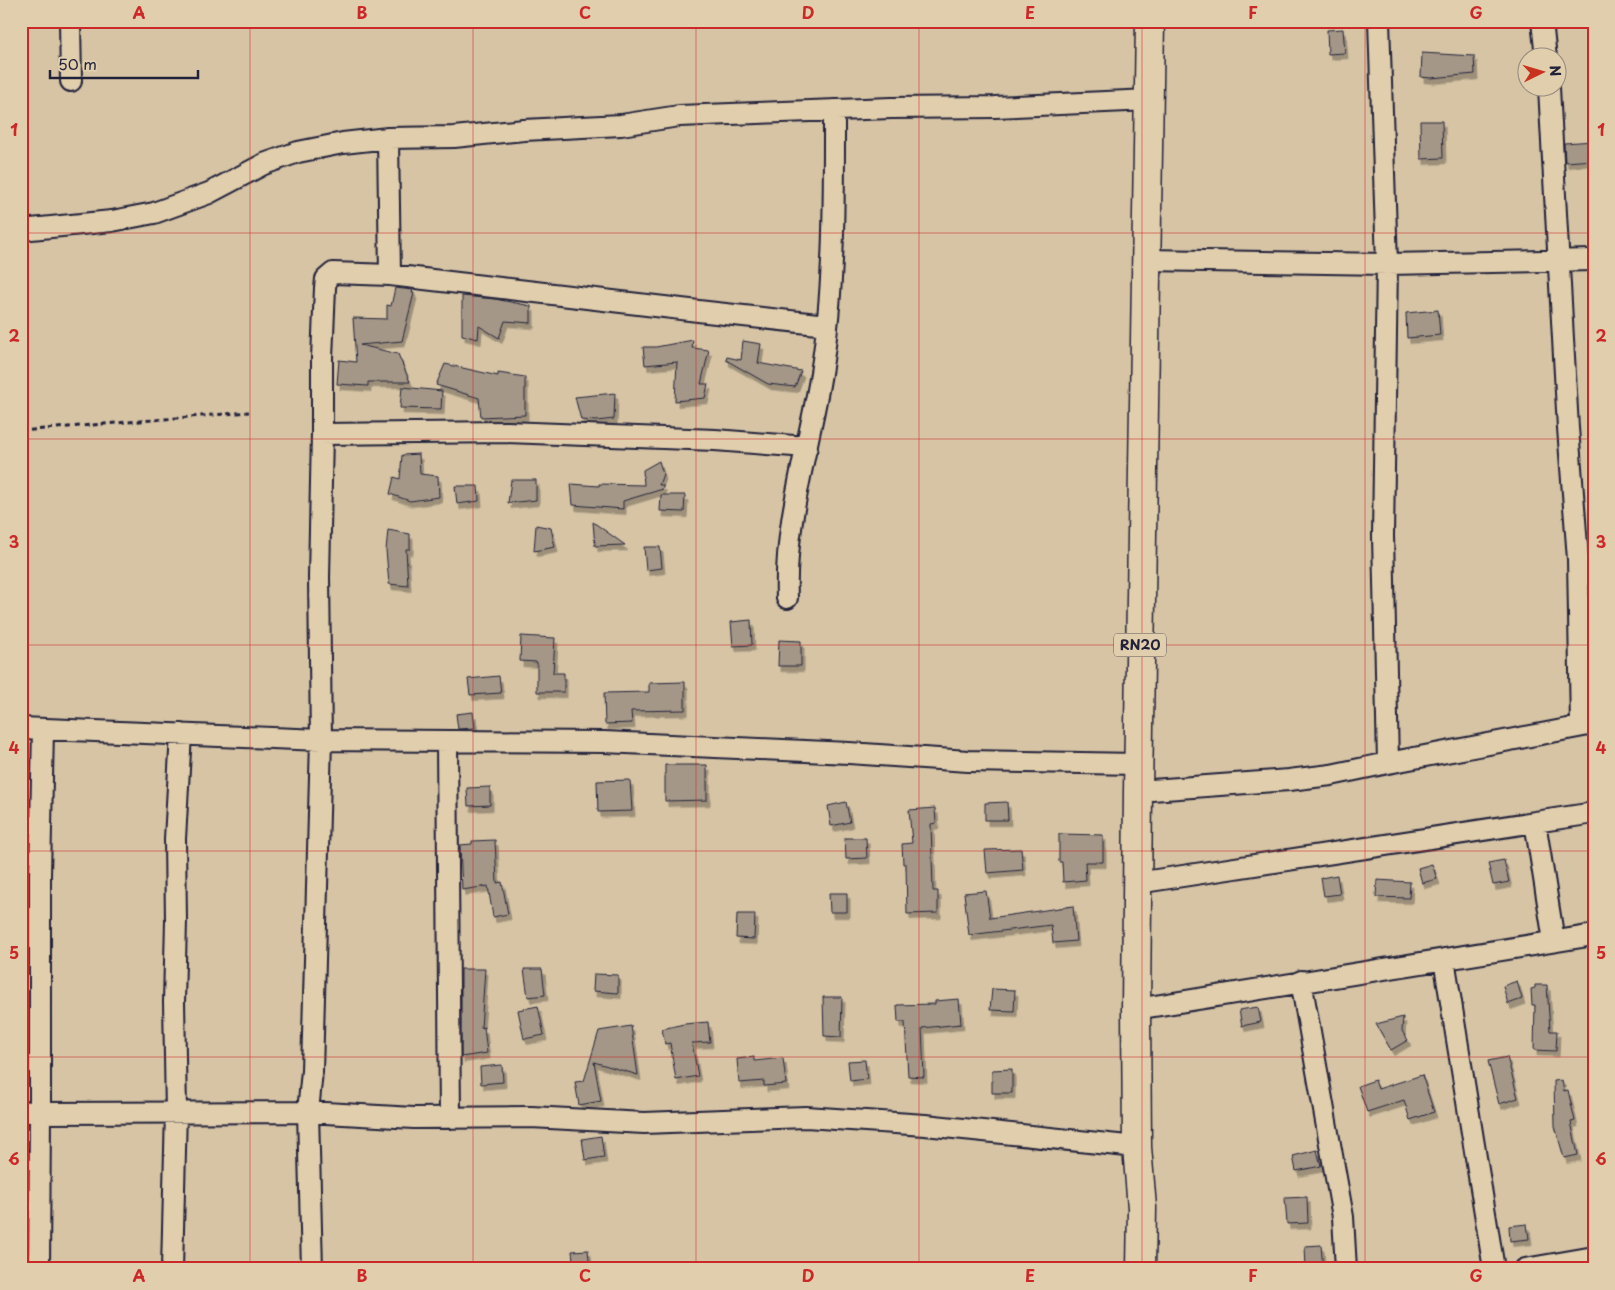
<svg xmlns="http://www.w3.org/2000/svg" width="1615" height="1290" font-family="'Playpen Sans',sans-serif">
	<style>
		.building { fill: #a49787; stroke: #22223b; filter: url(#shadow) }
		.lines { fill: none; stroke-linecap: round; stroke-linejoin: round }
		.minor-casing { stroke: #22223b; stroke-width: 24 }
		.primary-casing { stroke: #22223b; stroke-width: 31 }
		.path { stroke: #22223b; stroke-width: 3; stroke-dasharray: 5 4; stroke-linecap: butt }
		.minor { stroke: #e1ceac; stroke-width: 20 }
		.primary { stroke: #e1ceac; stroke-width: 28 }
		.grid { fill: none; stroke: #cd2829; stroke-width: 1; stroke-opacity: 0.55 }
		.labels { text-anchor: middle; stroke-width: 4; stroke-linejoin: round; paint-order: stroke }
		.shield { fill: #e1ceac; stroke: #5b565d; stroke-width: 1 }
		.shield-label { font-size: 14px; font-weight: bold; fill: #22223b }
		.neatline { fill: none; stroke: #cd2829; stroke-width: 2 }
		.grid-label { font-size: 16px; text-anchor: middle; font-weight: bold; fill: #cd2829 }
	</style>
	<defs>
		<filter id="shadow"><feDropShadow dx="3" dy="5.5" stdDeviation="0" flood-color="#0004"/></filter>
	</defs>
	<rect width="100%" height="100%" fill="#d6c4a5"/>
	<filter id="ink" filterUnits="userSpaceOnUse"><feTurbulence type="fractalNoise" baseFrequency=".02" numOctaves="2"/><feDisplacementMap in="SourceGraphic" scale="10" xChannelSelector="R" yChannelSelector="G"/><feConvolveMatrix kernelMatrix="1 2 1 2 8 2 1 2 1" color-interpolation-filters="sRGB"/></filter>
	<g filter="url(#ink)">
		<path class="building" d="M 1343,29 L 1345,53 L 1328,54 L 1327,30 Z
			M 1422,53 L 1474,56 L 1475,74 L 1431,78 L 1421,77 Z
			M 1420,121 L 1442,121 L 1443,158 L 1421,159 Z
			M 1594,141 L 1594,160 L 1565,162 L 1564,143 Z
			M 395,288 L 413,290 L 412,293 L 414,293 L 402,341 L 360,345 L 398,354 L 410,382 L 368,382 L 368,386 L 337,384 L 339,360 L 356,362 L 353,318 L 387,319 L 387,305 L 391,306 Z
			M 462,296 L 495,299 L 531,306 L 531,323 L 505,321 L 499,338 L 479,326 L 478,339 L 462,335 Z
			M 1438,310 L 1440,335 L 1407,338 L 1406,313 Z
			M 693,340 L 692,348 L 709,350 L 701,384 L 708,384 L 705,398 L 675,401 L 677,362 L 645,365 L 643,347 L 656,347 Z
			M 743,341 L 761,344 L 758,363 L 801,371 L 795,387 L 768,384 L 726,360 L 727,357 L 741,360 Z
			M 445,364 L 498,376 L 498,373 L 525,377 L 525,415 L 481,417 L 479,398 L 436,385 Z
			M 402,387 L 442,391 L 441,409 L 400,408 Z
			M 615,393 L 614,419 L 597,421 L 581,420 L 575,397 Z
			M 419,454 L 420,474 L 438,476 L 439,497 L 410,501 L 390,494 L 394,477 L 400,479 L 402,455 Z
			M 659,461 L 663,474 L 659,485 L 663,485 L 663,489 L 623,501 L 623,509 L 573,505 L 571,484 L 599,486 L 599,484 L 644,485 L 643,470 Z
			M 511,480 L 536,480 L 536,500 L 508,503 Z
			M 455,486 L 478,486 L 479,501 L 457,504 Z
			M 661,495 L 685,495 L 684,512 L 660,511 Z
			M 593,522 L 625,545 L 595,546 Z
			M 536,525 L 551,528 L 555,547 L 534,551 Z
			M 388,530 L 410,534 L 410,549 L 406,549 L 408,586 L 389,584 L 386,550 Z
			M 644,547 L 660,547 L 662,568 L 646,570 Z
			M 751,620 L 752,645 L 733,646 L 731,622 Z
			M 521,636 L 555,638 L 553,673 L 564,673 L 564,692 L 537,692 L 537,662 L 520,661 Z
			M 779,640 L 801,641 L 801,666 L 778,666 Z
			M 499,676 L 501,693 L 470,695 L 468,679 Z
			M 685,682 L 685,710 L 631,711 L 632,723 L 605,724 L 604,693 L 649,692 L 649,683 Z
			M 473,712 L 475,728 L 458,729 L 456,714 Z
			M 665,765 L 707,765 L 707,800 L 665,801 Z
			M 630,780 L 632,811 L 598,812 L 597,781 Z
			M 490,787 L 490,805 L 468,806 L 467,788 Z
			M 846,802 L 850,822 L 831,826 L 828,806 Z
			M 1007,802 L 1008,820 L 985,820 L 985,803 Z
			M 935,808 L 936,823 L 931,824 L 933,891 L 938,891 L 938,913 L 907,914 L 906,864 L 903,864 L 902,844 L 912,843 L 909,810 Z
			M 1059,834 L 1103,835 L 1103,862 L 1085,862 L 1086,880 L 1063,882 L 1062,862 L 1059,862 Z
			M 845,838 L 866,838 L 867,858 L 846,859 Z
			M 495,840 L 497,883 L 502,882 L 508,914 L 493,917 L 488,886 L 462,890 L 460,845 L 472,844 L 472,841 Z
			M 1021,849 L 1023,870 L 987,873 L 985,850 Z
			M 1504,860 L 1509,882 L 1493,885 L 1488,863 Z
			M 1432,864 L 1437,879 L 1422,883 L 1418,868 Z
			M 1337,875 L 1340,894 L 1324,896 L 1321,878 Z
			M 1377,880 L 1410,882 L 1409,898 L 1376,897 Z
			M 986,891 L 990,918 L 1073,906 L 1076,941 L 1053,943 L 1051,925 L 969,935 L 964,893 Z
			M 829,893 L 847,893 L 847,912 L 830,912 Z
			M 737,914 L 755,914 L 754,939 L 736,938 Z
			M 461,969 L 485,969 L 481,1028 L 484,1027 L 487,1053 L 461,1057 Z
			M 524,969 L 542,969 L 545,995 L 528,997 Z
			M 594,974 L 618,975 L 618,993 L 593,991 Z
			M 1517,981 L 1522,999 L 1508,1004 L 1503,986 Z
			M 1535,985 L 1547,985 L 1550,1031 L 1557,1031 L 1556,1051 L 1534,1050 L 1535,1005 L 1532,1005 L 1531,989 L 1535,988 Z
			M 992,989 L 1015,990 L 1014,1011 L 990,1010 Z
			M 823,997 L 842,997 L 841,1037 L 824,1036 Z
			M 959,999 L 961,1024 L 922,1028 L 924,1077 L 908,1076 L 905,1022 L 898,1022 L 897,1005 L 935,1004 L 935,1001 Z
			M 538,1006 L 544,1035 L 524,1039 L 518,1010 Z
			M 1258,1007 L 1261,1022 L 1242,1026 L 1239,1010 Z
			M 1403,1017 L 1402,1031 L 1408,1040 L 1391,1050 L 1376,1024 Z
			M 708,1022 L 710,1042 L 692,1043 L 698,1076 L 676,1080 L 670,1043 L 665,1044 L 662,1029 L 684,1024 Z
			M 631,1026 L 638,1075 L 594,1062 L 601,1101 L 579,1105 L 575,1082 L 584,1081 L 599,1031 Z
			M 754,1057 L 754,1061 L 783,1058 L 786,1084 L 764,1086 L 764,1081 L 739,1083 L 737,1059 Z
			M 1507,1057 L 1518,1098 L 1499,1104 L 1488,1061 Z
			M 865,1060 L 867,1079 L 850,1081 L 848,1061 Z
			M 502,1065 L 503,1082 L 481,1084 L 480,1067 Z
			M 1012,1069 L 1012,1093 L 992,1093 L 992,1070 Z
			M 1422,1075 L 1434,1112 L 1410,1120 L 1404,1100 L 1367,1112 L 1358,1086 L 1375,1080 L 1378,1089 Z
			M 1562,1080 L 1564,1091 L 1568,1090 L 1575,1121 L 1571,1122 L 1578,1155 L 1564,1158 L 1555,1126 L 1554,1081 Z
			M 601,1136 L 604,1157 L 585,1160 L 582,1139 Z
			M 1317,1150 L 1321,1166 L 1296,1171 L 1293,1156 Z
			M 1307,1197 L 1308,1223 L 1287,1224 L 1285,1198 Z
			M 1527,1224 L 1529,1239 L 1510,1241 L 1509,1226 Z
			M 1321,1245 L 1323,1269 L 1306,1269 L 1305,1246 Z
			M 588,1250 L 590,1269 L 574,1269 L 572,1251 Z"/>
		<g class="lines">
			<g class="minor-casing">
				<path id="minor" d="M 70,21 L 71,81
					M 1379,21 L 1387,264 L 1383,536 L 1388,763
					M 1542,21 L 1546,58
					M 1549,88 L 1568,428 L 1578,559 L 1581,726
					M 21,230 L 112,221 L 154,213 L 209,193 L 264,164 L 298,152 L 343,143 L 388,138 L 454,137 L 524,130 L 621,125 L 679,116 L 891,108 L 995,107 L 1150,100
					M 1147,260 L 1387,264 L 1594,260
					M 390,275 L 707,312 L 827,325
					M 322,434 L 507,432 L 715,440 L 807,447
					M 787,598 C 784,521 809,448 821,373 C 835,287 834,197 834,110
					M 21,728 L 321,740 L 604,742 L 849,753 L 968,761 L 1138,764
					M 447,741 L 450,1118
					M 1138,791 L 1289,780 L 1331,775 L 1388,763 L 1594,724
					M 1535,822 L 1554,941
					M 1137,883 L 1594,813
					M 1444,959 L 1494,1269
					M 1301,981 L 1343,1217 L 1346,1269
					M 1136,1009 L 1594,935
					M 21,1111 L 40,1113 L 308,1112 L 414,1118 L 531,1117 L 644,1123 L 806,1117 L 925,1125 L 1137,1147
					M 39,1269 L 40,1113 L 40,876 L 43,729
					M 172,1269 L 176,1111 L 174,1002 L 176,921 L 175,839 L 181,734
					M 312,1269 L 308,1112 L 312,1071 L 321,740 L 319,577 L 322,434 L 322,358 L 325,288 L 326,279 L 333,273 L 390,275 L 388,138
					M 1525,1269 L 1594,1257"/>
			</g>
			<g class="primary-casing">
				<path id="primary" d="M 1141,1269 L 1142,1208 L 1137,1147 L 1136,1009 L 1138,791 L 1150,21"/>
			</g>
			<path class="path" d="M 21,431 L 249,412"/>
			<use href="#minor" class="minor"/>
			<use href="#primary" class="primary"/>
		</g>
	</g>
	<path class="grid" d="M 250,21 L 250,1269M 473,21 L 473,1269M 696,21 L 696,1269M 919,21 L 919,1269M 1142,21 L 1142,1269M 1365,21 L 1365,1269M 21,233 L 1594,233M 21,439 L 1594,439M 21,645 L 1594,645M 21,851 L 1594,851M 21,1057 L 1594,1057"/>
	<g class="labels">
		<rect class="shield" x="1114" y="633.5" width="52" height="23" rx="4"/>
		<g class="shield-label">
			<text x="1140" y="650">RN20</text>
		</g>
	</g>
	<rect width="1615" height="1290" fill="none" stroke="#e1ceac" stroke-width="55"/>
	<g transform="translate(1542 72) rotate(85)"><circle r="24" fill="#e1ceac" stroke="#95897f"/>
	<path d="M0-4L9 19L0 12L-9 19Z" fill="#c8321e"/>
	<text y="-8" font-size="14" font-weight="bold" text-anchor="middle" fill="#22223b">N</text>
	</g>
	<path d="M50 70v8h148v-8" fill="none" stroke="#22223b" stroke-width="2.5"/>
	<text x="58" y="70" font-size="15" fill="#22223b" stroke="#e1ceac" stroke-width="4" paint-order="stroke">50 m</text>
	<rect x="28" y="28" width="1560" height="1234" class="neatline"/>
	<g class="grid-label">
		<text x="139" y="19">A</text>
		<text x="362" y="19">B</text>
		<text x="585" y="19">C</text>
		<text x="808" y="19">D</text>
		<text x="1030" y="19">E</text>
		<text x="1253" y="19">F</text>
		<text x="1476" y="19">G</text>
		<text x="14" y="136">1</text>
		<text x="1601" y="136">1</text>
		<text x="14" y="342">2</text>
		<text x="1601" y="342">2</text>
		<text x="14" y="548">3</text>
		<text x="1601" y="548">3</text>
		<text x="14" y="754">4</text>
		<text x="1601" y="754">4</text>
		<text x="14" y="959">5</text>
		<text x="1601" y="959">5</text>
		<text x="14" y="1165">6</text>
		<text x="1601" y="1165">6</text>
		<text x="139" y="1282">A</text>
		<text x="362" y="1282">B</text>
		<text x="585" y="1282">C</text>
		<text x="808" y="1282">D</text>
		<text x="1030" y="1282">E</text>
		<text x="1253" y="1282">F</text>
		<text x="1476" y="1282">G</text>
	</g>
</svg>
